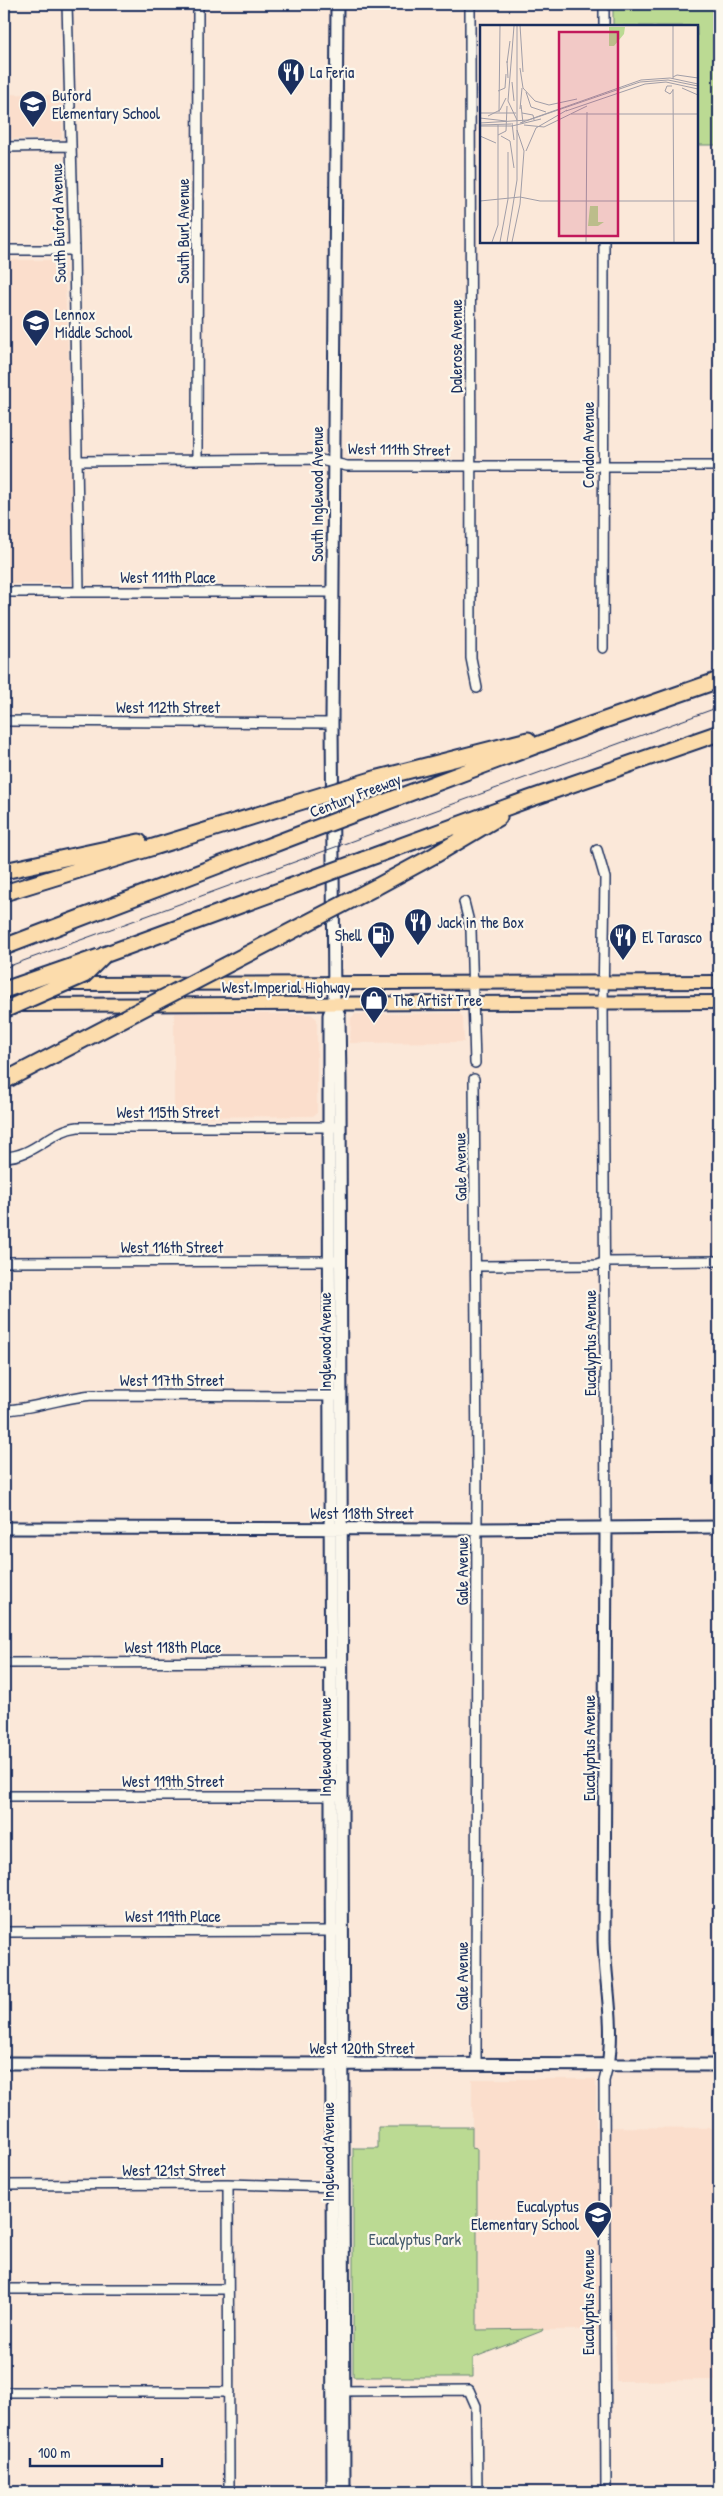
<svg xmlns="http://www.w3.org/2000/svg" width="723" height="2496" font-family="'Patrick Hand',sans-serif">
	<style>
		.built { fill: #fbdecc }
		.green { fill: #bbda93; stroke: #6b8478 }
		.lines { fill: none; stroke-linecap: round; stroke-linejoin: round }
		.street-casing { stroke: #1b2f5e; stroke-width: 12 }
		.secondary-casing { stroke: #1b2f5e; stroke-width: 15 }
		.primary-casing { stroke: #1b2f5e; stroke-width: 16 }
		.highway-casing { stroke: #1b2f5e; stroke-width: 19 }
		.street { stroke: #fbf7ec; stroke-width: 9 }
		.secondary { stroke: #fbf7ec; stroke-width: 11 }
		.primary { stroke: #fcdcac; stroke-width: 12 }
		.highway { stroke: #fcdcac; stroke-width: 15 }
		.tram { stroke: #1b2f5e; stroke-width: 1 }
		.highway-bridge-casing { stroke: #1b2f5e; stroke-width: 19; stroke-linecap: butt }
		.highway-bridge { stroke: #fcdcac; stroke-width: 15 }
		.labels { text-anchor: middle; stroke-width: 4.5; stroke-linejoin: round; paint-order: stroke }
		.poi-label { font-size: 16px; fill: #1b2f5e; stroke: #fbf7ec; text-anchor: start }
		.street-label { font-size: 16px; fill: #1b2f5e; stroke: #fbf7ec }
		.park-label { font-size: 16px; fill: #435a6b; stroke: #fbf7ec }
		.inset-road { fill: none; stroke: #a19ea8; stroke-width: 1 }
		.view { fill: #c2185b; fill-opacity: 0.15; stroke: #c2185b; stroke-width: 2.5 }
		.inset-edge { fill: none; stroke: #1b2f5e; stroke-width: 2.5 }
	</style>
	<rect width="100%" height="100%" fill="#fbe8d9"/>
	<filter id="ink" filterUnits="userSpaceOnUse"><feTurbulence type="fractalNoise" baseFrequency=".02" numOctaves="2"/><feDisplacementMap in="SourceGraphic" scale="10" xChannelSelector="R" yChannelSelector="G"/><feConvolveMatrix kernelMatrix="1 2 1 2 8 2 1 2 1" color-interpolation-filters="sRGB"/></filter>
	<g filter="url(#ink)">
		<path class="built" d="M 4,94 L 62,95 L 62,139 L 4,139 Z
			M 4,260 L 64,260 L 72,434 L 72,584 L 4,584 Z
			M 174,1013 L 311,1014 L 317,1019 L 317,1113 L 313,1116 L 174,1117 Z
			M 459,1013 L 463,1017 L 464,1042 L 350,1043 L 351,1018 L 355,1014 Z
			M 472,2079 L 596,2079 L 596,2127 L 719,2128 L 719,2380 L 616,2381 L 615,2330 L 477,2330 L 477,2150 L 472,2149 Z"/>
		<path class="green" d="M 613,4 L 719,4 L 719,145 L 697,145 L 697,26 L 613,26 Z
			M 378,2127 L 472,2127 L 472,2148 L 477,2149 L 477,2330 L 543,2329 L 542,2331 L 473,2358 L 473,2377 L 353,2377 L 353,2148 L 378,2148 Z"/>
		<g class="lines">
			<g class="street-casing">
				<path id="street" d="M 67,4 L 74,250 L 79,592
					M 470,4 L 471,658 L 477,688
					M 604,4 L 604,26
					M 4,147 L 71,146
					M 4,250 L 74,250
					M 197,459 L 198,4
					M 78,461 L 316,459 L 347,466 L 719,466
					M 4,592 L 333,592
					M 603,648 L 604,241
					M 4,721 L 332,723
					M 597,850 L 605,878 L 603,1003 L 606,1528
					M 464,902 L 471,930 L 475,1063
					M 474,1079 L 477,1464 L 476,2064
					M 4,1157 C 34,1157 50,1130 78,1127 L 335,1127
					M 4,1262 L 335,1261
					M 477,1266 L 597,1265 L 606,1262 L 719,1261
					M 4,1410 C 34,1409 63,1397 94,1395 L 336,1396
					M 4,1663 L 336,1662
					M 4,1796 L 336,1796
					M 4,1932 L 337,1931
					M 228,2184 L 229,2492
					M 4,2185 L 228,2184 L 337,2187
					M 4,2289 L 228,2289
					M 338,2391 L 469,2390 L 476,2406 L 477,2492
					M 4,2392 L 229,2392
					M 606,2492 L 604,2081 L 608,2065"/>
			</g>
			<g class="secondary-casing">
				<path id="secondary" d="M 334,1003 L 339,1015 L 340,1080 L 344,2492
					M 4,1528 L 477,1529 L 719,1527
					M 606,1528 L 604,1941 C 605,1982 615,2024 608,2065
					M 4,2063 L 719,2065
					M 333,2492 L 329,1127 L 329,1015 L 334,1003 L 332,723 L 337,4"/>
			</g>
			<g class="primary-casing">
				<path id="primary" d="M 67,984 L 719,982
					M 19,1005 L 719,1002"/>
			</g>
			<g class="highway-casing">
				<path id="highway" d="M 375,779 L 528,740
					M 375,806 L 593,724 L 719,680
					M 363,860 L 529,799 L 719,733
					M 4,871 L 139,842
					M 376,887 L 435,855 L 499,817
					M 4,893 L 293,804
					M 4,947 L 311,830
					M 104,955 L 306,881"/>
			</g>
			<use href="#street" class="street"/>
			<use href="#secondary" class="secondary"/>
			<use href="#primary" class="primary"/>
			<use href="#highway" class="highway"/>
			<path class="tram" d="M 4,968 L 719,707"/>
			<g class="highway-bridge-casing">
				<path id="highway-bridge" d="M 293,804 L 375,779
					M 311,830 L 375,806
					M 306,881 L 363,860
					M 4,990 L 99,957
					M 4,1010 L 84,975 L 104,955
					M 4,1081 L 376,887"/>
			</g>
			<use href="#highway-bridge" class="highway-bridge"/>
		</g>
	</g>
	<defs>
		<g id="restaurant-pin" transform="scale(1.4375)"><path d="M0 17L-7.5 6A9.5 9.5 0 1 1 7.5 6Z" fill="#1b2f5e" stroke="#fbf7ec"/><path d="M-5-6h1v4h1v-4h1v4h1v-4h1v5L-1.5 .5V6h-2V.5L-5-1ZM5-6V6H3V1.5H1.5Q1.5-4 5-6Z" fill="#fff"/></g>
		<g id="school-pin" transform="scale(1.4375)"><path d="M0 17L-7.5 6A9.5 9.5 0 1 1 7.5 6Z" fill="#1b2f5e" stroke="#fbf7ec"/><path d="M0-5L7-2L0 1L-7-2ZM-4 1L0 2.5L4 1V4Q0 6-4 4Z" fill="#fff"/></g>
		<g id="fuel-pin" transform="scale(1.4375)"><path d="M0 17L-7.5 6A9.5 9.5 0 1 1 7.5 6Z" fill="#1b2f5e" stroke="#fbf7ec"/><path d="M-5.5-6h7V0h2V4h1.3V-2.5L3-4.5l.8-.8L6-3V5H2.5V1h-1V6h-7ZM-4.2-4.7v3.2H.2V-4.7Z" fill="#fff"/></g>
		<g id="shop-pin" transform="scale(1.4375)"><path d="M0 17L-7.5 6A9.5 9.5 0 1 1 7.5 6Z" fill="#1b2f5e" stroke="#fbf7ec"/><path d="M-5-2.5h2.3a2.7 3.5 0 0 1 5.4 0H5L5.5 6h-11ZM-1.5-2.5h3a1.5 2.3 0 0 0-3 0Z" fill="#fff"/></g>
	</defs>
	<g fill-rule="evenodd">
		<use href="#restaurant-pin" x="291" y="72"/>
		<use href="#school-pin" x="33" y="104"/>
		<use href="#school-pin" x="36" y="323"/>
		<use href="#restaurant-pin" x="418" y="922"/>
		<use href="#fuel-pin" x="381" y="935"/>
		<use href="#restaurant-pin" x="623" y="937"/>
		<use href="#shop-pin" x="374" y="1000"/>
		<use href="#school-pin" x="598" y="2215"/>
	</g>
	<g class="labels">
		<g class="poi-label">
			<text x="310" y="78">La Feria</text>
			<text x="52" y="101">Buford<tspan x="52" dy="18">Elementary School</tspan></text>
			<text x="55" y="320">Lennox<tspan x="55" dy="18">Middle School</tspan></text>
			<text x="437" y="928">Jack in the Box</text>
			<text x="362" y="941" text-anchor="end">Shell</text>
			<text x="642" y="943">El Tarasco</text>
			<text x="393" y="1006">The Artist Tree</text>
			<text x="579" y="2212" text-anchor="end">Eucalyptus<tspan x="579" dy="18">Elementary School</tspan></text>
		</g>
		<g class="street-label">
			<text transform="translate(58 223) rotate(-92)" y="6">South Buford Avenue</text>
			<text transform="translate(183 231) rotate(-90)" y="6">South Burl Avenue</text>
			<text transform="translate(456 346) rotate(-90)" y="6">Dalerose Avenue</text>
			<text transform="translate(588 445) rotate(-90)" y="6">Condon Avenue</text>
			<text transform="translate(399 449) rotate(1)" y="6">West 111th Street</text>
			<text transform="translate(317 494) rotate(-90)" y="6">South Inglewood Avenue</text>
			<text x="168" y="583">West 111th Place</text>
			<text x="168" y="713">West 112th Street</text>
			<text transform="translate(355 795) rotate(-21)" y="6">Century Freeway</text>
			<text x="286" y="993">West Imperial Highway</text>
			<text x="168" y="1118">West 115th Street</text>
			<text transform="translate(460 1167) rotate(-91)" y="6">Gale Avenue</text>
			<text x="172" y="1253">West 116th Street</text>
			<text transform="translate(325 1342) rotate(-90)" y="6">Inglewood Avenue</text>
			<text transform="translate(590 1343) rotate(-90)" y="6">Eucalyptus Avenue</text>
			<text x="172" y="1386">West 117th Street</text>
			<text x="362" y="1519">West 118th Street</text>
			<text transform="translate(462 1571) rotate(-90)" y="6">Gale Avenue</text>
			<text x="173" y="1653">West 118th Place</text>
			<text transform="translate(325 1747) rotate(-90)" y="6">Inglewood Avenue</text>
			<text transform="translate(589 1748) rotate(-90)" y="6">Eucalyptus Avenue</text>
			<text x="173" y="1787">West 119th Street</text>
			<text x="173" y="1922">West 119th Place</text>
			<text transform="translate(462 1976) rotate(-90)" y="6">Gale Avenue</text>
			<text x="362" y="2054">West 120th Street</text>
			<text transform="translate(328 2152) rotate(-90)" y="6">Inglewood Avenue</text>
			<text x="174" y="2176">West 121st Street</text>
			<text transform="translate(588 2302) rotate(-90)" y="6">Eucalyptus Avenue</text>
		</g>
		<g class="park-label">
			<text x="415" y="2245">Eucalyptus Park</text>
		</g>
	</g>
	<g transform="translate(480 25)">
		<rect width="218" height="218" fill="#fbe8d9"/>
		<path d="M 129,2 L 145,2 L 144,9 L 134,21 L 129,21 ZM 110,181 L 118,181 L 118,197 L 124,197 L 118,201 L 108,201 Z" fill="#bbda93"/>
		<path class="inset-road" d="M 40,0 L 43,47M 34,1 L 28,76 L 37,95M 27,36 L 28,53M 27,38 L 30,16M 40,43 L 43,63 L 55,76 L 69,80 L 97,74M 193,52 L 197,50 L 218,53M 193,54 L 193,0M 32,57 L 34,76M 192,61 L 187,61 L 185,66 L 190,69 L 193,65M 202,63 L 218,70M 193,64 L 194,217M 18,66 L 25,63 L 26,49M 46,67 L 51,82 L 66,87M 41,80 L 43,98M 40,84 L 42,63M 86,86 L 165,59 L 186,57 L 218,64M 19,87 L 20,0M 0,88 L 36,88M 42,88 L 53,90 L 54,95M 91,89 L 218,89M 8,91 L 20,85 L 26,73M 0,93 L 26,96M 0,98 L 48,95 L 161,55 L 190,53 L 218,59M 32,98 L 34,115M 40,98 L 160,57 L 188,55 L 218,61M 0,100 L 31,99M 44,100 L 64,102 L 107,81M 0,101 L 32,101 L 61,94M 18,110 L 26,106 L 27,81M 0,111 L 16,118M 21,111 L 30,116 L 34,143M 46,126 L 56,103 L 87,85M 0,176 L 40,172 L 60,176 L 218,176M 12,217 L 18,200 L 18,100M 20,217 L 28,174 L 28,127M 27,217 L 37,155 L 37,0M 32,217 L 40,179 L 44,126 L 37,105M 106,217 L 107,87"/>
		<path class="view" d="M 79,7 L 138,7 L 138,211 L 79,211 Z"/>
		<rect width="218" height="218" class="inset-edge"/>
	</g>
	<rect width="723" height="2496" fill="none" stroke="#fbf7ec" stroke-width="20"/>
	<rect x="10" y="10" width="703" height="2476" fill="none" stroke="#1b2f5e" stroke-width="2" filter="url(#ink)"/>
	<path d="M30 2458v8h132v-8" fill="none" stroke="#1b2f5e" stroke-width="2.5"/>
	<text x="38" y="2458" font-size="15" fill="#1b2f5e" stroke="#fbf7ec" stroke-width="4" paint-order="stroke">100 m</text>
</svg>
